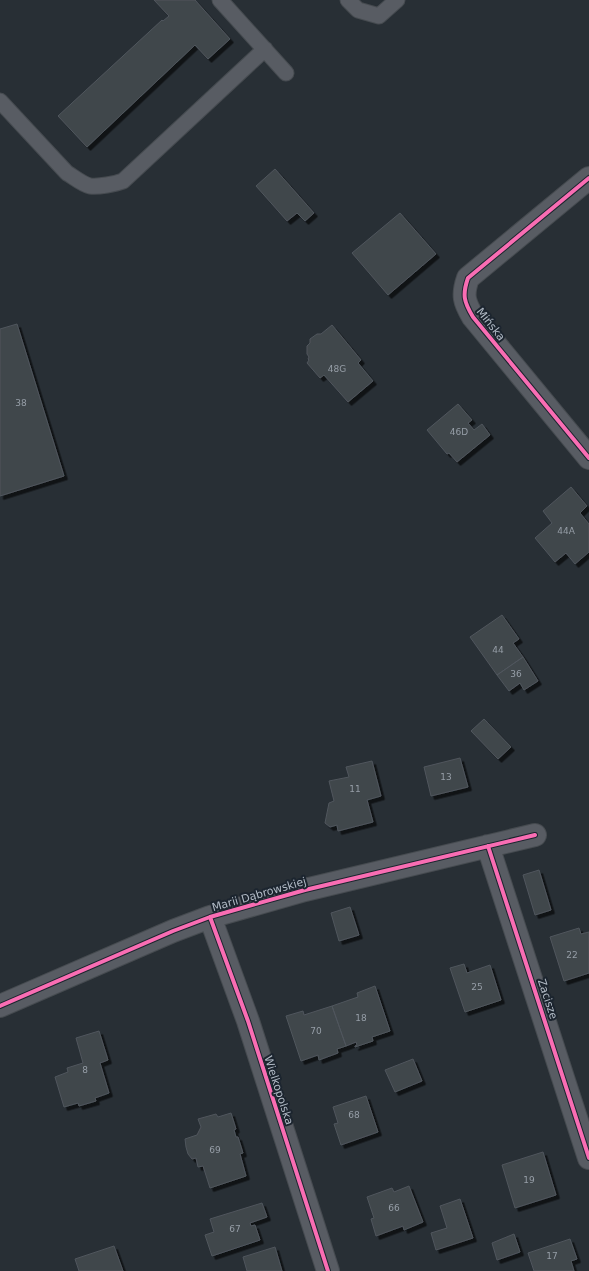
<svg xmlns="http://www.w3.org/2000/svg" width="589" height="1271" font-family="'DejaVu Sans',sans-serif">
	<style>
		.building { fill: #40464b; stroke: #50565d; filter: url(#shadow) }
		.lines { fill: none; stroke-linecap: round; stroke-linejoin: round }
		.service-casing { stroke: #464b50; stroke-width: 17 }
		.minor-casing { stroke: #464b50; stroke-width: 24 }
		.service { stroke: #585c63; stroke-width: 15 }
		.minor { stroke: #585c63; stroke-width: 22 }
		.cycleway-casing { stroke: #1c252f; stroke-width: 6 }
		.cycleway { stroke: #f96db3; stroke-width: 4 }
		.labels { text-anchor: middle; stroke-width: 4; stroke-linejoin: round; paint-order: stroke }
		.number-label { font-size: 9px; fill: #969ea7 }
		.street-label { font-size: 11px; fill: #b2bbc6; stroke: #1c252f }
	</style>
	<defs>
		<filter id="shadow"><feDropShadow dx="3.5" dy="3.5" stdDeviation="0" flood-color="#0009"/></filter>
	</defs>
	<rect width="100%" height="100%" fill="#282f35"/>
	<path class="building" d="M 154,0 L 195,0 L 230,39 L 208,59 L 195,45 L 87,147 L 58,116 L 162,20 L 163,21 L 169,16 Z
		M 275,169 L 314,213 L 305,221 L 297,213 L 287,221 L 256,186 Z
		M 400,213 L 436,254 L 388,295 L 352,253 Z
		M 17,324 L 64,476 L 0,496 L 0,329 Z
		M 332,325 L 361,360 L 358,363 L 373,381 L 348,402 L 324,375 L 320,378 L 307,363 L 309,360 L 308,359 L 309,357 L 307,354 L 307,346 L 310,343 L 310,339 L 317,334 L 321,334 Z
		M 458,404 L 472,420 L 468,423 L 474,430 L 482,424 L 490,435 L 457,462 L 449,453 L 447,454 L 427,430 Z
		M 571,487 L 587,506 L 580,513 L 589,524 L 589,552 L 575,564 L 566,553 L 555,562 L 535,538 L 552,523 L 543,511 Z
		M 502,615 L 519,639 L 513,643 L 523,657 L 497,675 L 470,637 Z
		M 523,657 L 538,681 L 524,690 L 520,683 L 509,691 L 497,675 Z
		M 484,719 L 511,747 L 498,759 L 471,731 Z
		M 460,758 L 468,787 L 431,796 L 424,767 Z
		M 372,761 L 381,796 L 367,800 L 373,822 L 338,831 L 337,825 L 330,827 L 325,823 L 329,803 L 334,801 L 329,781 L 349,777 L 346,767 Z
		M 539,870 L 551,910 L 535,915 L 523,875 Z
		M 350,907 L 359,935 L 339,941 L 331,913 Z
		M 579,928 L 581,934 L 589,932 L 589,973 L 564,981 L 550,937 Z
		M 464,964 L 467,973 L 490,965 L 501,1000 L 465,1012 L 450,968 Z
		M 375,986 L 390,1031 L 372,1037 L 373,1041 L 355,1047 L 355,1046 L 357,1045 L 356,1042 L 346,1046 L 332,1006 L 358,997 L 357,993 Z
		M 332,1006 L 346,1046 L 337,1049 L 338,1053 L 319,1060 L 318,1055 L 301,1061 L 286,1016 L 303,1011 L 304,1015 Z
		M 99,1031 L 108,1060 L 100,1063 L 109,1093 L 95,1098 L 96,1101 L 79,1106 L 78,1103 L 64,1107 L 55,1077 L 68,1072 L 67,1068 L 83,1063 L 76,1038 Z
		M 413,1059 L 422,1081 L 395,1092 L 385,1070 Z
		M 366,1096 L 378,1132 L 341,1145 L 334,1124 L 338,1123 L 333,1107 Z
		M 231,1113 L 236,1129 L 234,1130 L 236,1137 L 238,1137 L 243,1153 L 240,1154 L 246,1176 L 210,1188 L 203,1166 L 198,1167 L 196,1158 L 192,1159 L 188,1154 L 186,1147 L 185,1139 L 197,1135 L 201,1127 L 198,1119 L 216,1114 L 218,1117 Z
		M 543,1152 L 556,1195 L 515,1208 L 502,1165 Z
		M 409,1186 L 423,1222 L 404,1230 L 403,1226 L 376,1236 L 371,1219 L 374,1218 L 367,1197 L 392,1188 L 394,1192 Z
		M 460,1199 L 473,1238 L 436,1250 L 431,1233 L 447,1228 L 440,1206 Z
		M 262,1203 L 267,1217 L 250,1223 L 251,1226 L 255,1225 L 260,1240 L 212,1256 L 205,1235 L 214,1232 L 210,1219 Z
		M 514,1234 L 520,1252 L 497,1260 L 492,1243 Z
		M 570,1239 L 577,1259 L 571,1261 L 574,1271 L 534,1271 L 528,1253 Z
		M 114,1246 L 123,1271 L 79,1271 L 75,1259 Z
		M 275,1247 L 282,1271 L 247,1271 L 243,1257 Z"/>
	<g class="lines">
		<g class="service-casing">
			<path id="service" d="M 220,0 L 286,73
				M 348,0 L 358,10 L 379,16 L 397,0
				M 0,101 L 67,173 C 74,177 82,184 90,186 C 99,187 115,184 123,181 L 265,49"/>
		</g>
		<g class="minor-casing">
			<path id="minor" d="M 589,178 L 468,278 C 462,295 464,302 473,317 L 589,458
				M 488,846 L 589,1158
				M 210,917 L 248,1021 L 328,1271
				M 0,1006 L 173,931 L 210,917 L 305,890 L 535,835"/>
		</g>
		<use href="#service" class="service"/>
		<use href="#minor" class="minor"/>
		<g class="cycleway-casing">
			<path id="cycleway" d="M 589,178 L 468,278 C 462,295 464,302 473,317 L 589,458
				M 488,846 L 589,1158
				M 210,917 L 248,1021 L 328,1271
				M 0,1006 L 173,931 L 210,917 L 305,890 L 535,835"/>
		</g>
		<use href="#cycleway" class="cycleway"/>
	</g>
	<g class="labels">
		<g class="number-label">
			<text x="337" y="372">48G</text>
			<text x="21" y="406">38</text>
			<text x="459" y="435">46D</text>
			<text x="566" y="534">44A</text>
			<text x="498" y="653">44</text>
			<text x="516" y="677">36</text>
			<text x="446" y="780">13</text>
			<text x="355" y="792">11</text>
			<text x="572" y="958">22</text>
			<text x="477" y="990">25</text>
			<text x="361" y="1021">18</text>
			<text x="316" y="1034">70</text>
			<text x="85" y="1073">8</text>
			<text x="354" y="1118">68</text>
			<text x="215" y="1153">69</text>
			<text x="529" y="1183">19</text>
			<text x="394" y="1211">66</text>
			<text x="235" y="1232">67</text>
			<text x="552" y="1259">17</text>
		</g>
		<g class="street-label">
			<text transform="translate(491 324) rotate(52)" y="4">Mińska</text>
			<text transform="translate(259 894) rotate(-16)" y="4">Marii Dąbrowskiej</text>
			<text transform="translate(548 999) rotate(72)" y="4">Zacisze</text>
			<text transform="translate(279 1090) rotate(72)" y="4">Wielkopolska</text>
		</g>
	</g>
</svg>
